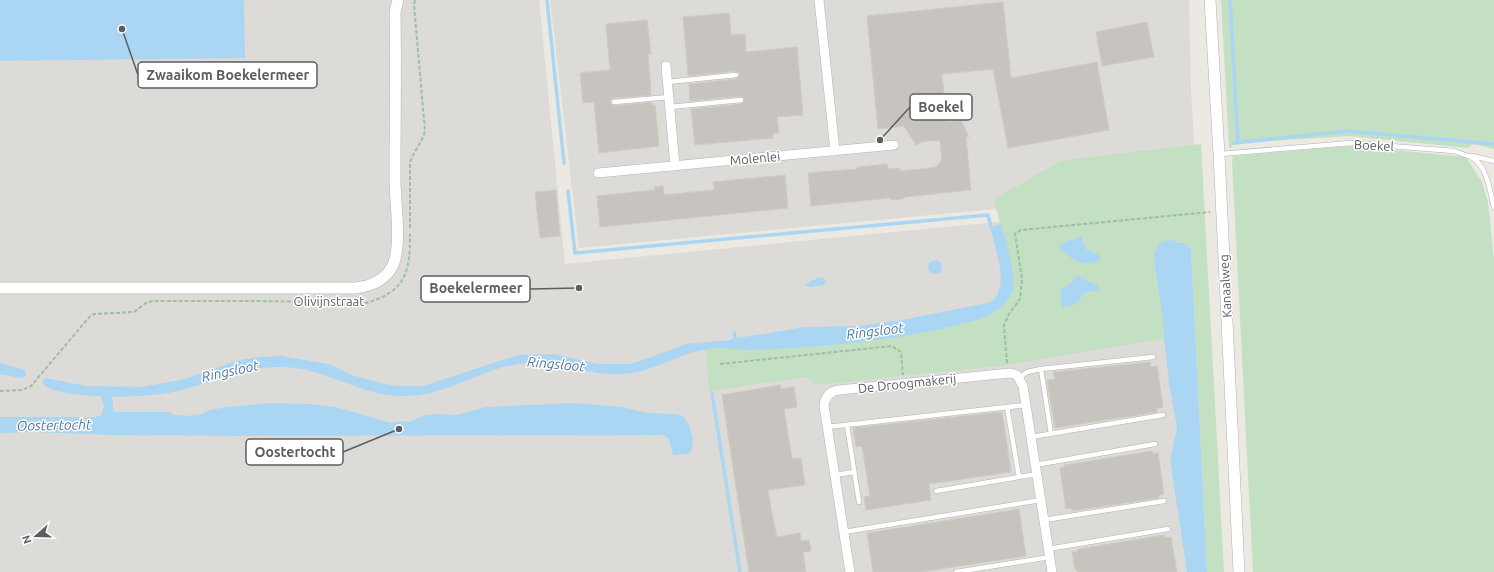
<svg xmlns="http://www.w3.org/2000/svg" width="1494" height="572" font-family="Ubuntu,sans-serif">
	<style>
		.industrial { fill: #dddbd7 }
		.green { fill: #c3e0c2; fill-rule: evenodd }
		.water { fill: #aad6f3 }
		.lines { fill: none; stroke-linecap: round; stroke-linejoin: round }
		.stream { stroke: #aad6f3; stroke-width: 3.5 }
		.building { fill: #c7c4bf; stroke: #cfcbc2 }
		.service-casing { stroke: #b0b3b6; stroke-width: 5.5 }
		.minor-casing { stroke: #b0b3b6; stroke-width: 10 }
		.tertiary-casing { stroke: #b0b3b6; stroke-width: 12 }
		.path { stroke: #9cc0a5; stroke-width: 2; stroke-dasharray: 4 2; stroke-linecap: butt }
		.service { stroke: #fff; stroke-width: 4.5 }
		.minor { stroke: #fff; stroke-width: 9 }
		.tertiary { stroke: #fff; stroke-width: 11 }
		.labels { text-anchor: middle; stroke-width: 3; stroke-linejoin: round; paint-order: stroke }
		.street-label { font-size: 13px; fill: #5b5e61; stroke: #fff }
		.water-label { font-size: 14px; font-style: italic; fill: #4b78a3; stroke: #fff }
		.leader { fill: none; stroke: #5b5e61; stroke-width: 1.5 }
		.callout-dot { fill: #5b5e61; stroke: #fff; stroke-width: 1.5 }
		.callout { fill: #fff; stroke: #5b5e61; stroke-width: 1.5 }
		.callout-label { font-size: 14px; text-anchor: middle; font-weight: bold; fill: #5b5e61 }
	</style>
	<rect width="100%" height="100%" fill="#ebe9e2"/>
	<path class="industrial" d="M 0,0 L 539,0 L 565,264 L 1151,207 L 1156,278 L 1163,317 L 1177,427 L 1170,461 L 1187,572 L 0,572 Z
		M 550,0 L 1189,0 L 1191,88 L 1197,192 L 985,210 L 579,248 Z"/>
	<path class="green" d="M 1221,0 L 1494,0 L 1494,149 L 1474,144 L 1467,148 L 1349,136 L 1239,143 L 1239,145 L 1232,145 L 1231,149 L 1229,147 Z
		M 1201,144 L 1224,572 L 1207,572 L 1191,248 C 1178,238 1170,241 1157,246 C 1151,269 1158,293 1163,316 C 1164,323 1164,331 1164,338 L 1007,365 L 815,385 L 808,377 L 709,391 L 706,349 L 730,348 L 749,350 L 843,344 L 890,338 L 991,315 L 1003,305 L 1012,293 L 1014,278 L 994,199 L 1059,162 L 1081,158 ZM 1076,237 L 1084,240 L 1087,250 L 1097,254 L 1079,262 C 1069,258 1065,254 1061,244 ZM 1077,275 L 1084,281 L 1095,283 L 1090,293 L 1082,295 L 1075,304 L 1064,308 L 1065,287 L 1071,283 Z
		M 1351,146 L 1466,157 L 1482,182 L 1488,203 L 1494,260 L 1494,572 L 1253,572 L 1232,162 L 1233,156 Z"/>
	<path class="water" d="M 0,0 L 244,0 L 245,58 L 0,61 Z
		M 1001,224 C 1005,239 1018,279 1012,293 C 1010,298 1004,305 1000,308 C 987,319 969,322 953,326 C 888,342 820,347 753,350 C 738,351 723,346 708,349 C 678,353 653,373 622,374 C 591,376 563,362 532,363 C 486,363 448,398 401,396 C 356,395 323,365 275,367 C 242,369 214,382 182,390 C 159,396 136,396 112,397 L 114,412 L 170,412 L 174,415 L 186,416 L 202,414 L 209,410 L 228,407 L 271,403 L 310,404 L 336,407 L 391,423 L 400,421 L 409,422 L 424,415 L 439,414 L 456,415 L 487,407 L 573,403 L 621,407 L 647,413 L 676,414 L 684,417 L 688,423 L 692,435 L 693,443 L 691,452 L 686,454 L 673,455 L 669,439 L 663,435 L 254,436 L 113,435 L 35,432 L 0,433 L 0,417 L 96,417 L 101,415 L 104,406 L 101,396 C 86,396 52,394 42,383 L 43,380 L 46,378 L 86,386 L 141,387 L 185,379 L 230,363 L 245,359 L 261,357 L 281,356 L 329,364 L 352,375 L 381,383 L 397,386 L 423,386 L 518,355 L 554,354 L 598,364 L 630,364 L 646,359 L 686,344 L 730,340 L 733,338 L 733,332 L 736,331 L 737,338 L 805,327 L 859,326 L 902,320 L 982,304 C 985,303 991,302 993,300 C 1010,286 994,245 990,227 Z
		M 1081,236 L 1087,250 C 1092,252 1099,253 1101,259 C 1087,271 1069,258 1059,248 L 1060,244 Z
		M 1171,240 L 1186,244 L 1191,248 L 1207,572 L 1187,572 L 1170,461 L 1177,427 L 1169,383 L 1164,338 L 1163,317 L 1156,278 L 1154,256 L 1157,246 L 1162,242 Z
		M928 267a7 7 0 1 1 14 0a7 7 0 1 1-14 0Z
		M 1077,275 C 1086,283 1093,281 1099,287 L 1099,290 L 1085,293 L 1075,304 L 1064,308 L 1061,304 L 1061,290 L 1071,283 Z
		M 822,277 L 825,279 L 826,282 L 823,285 L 810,287 L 805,285 L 817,278 Z
		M 0,363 L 25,370 L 26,375 L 23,378 L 21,378 L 0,374 Z"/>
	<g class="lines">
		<path class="stream" d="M 547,0 L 564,163
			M 1230,0 L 1238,143
			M 1234,143 L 1346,131 L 1494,144
			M 568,191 L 575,253 L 988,215 L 991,227
			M 712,393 L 740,572"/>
	</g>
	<path class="building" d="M 1003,2 L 1011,78 L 1097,62 L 1109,130 L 1008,148 L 993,69 L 942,74 L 947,122 L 961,120 L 969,137 L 966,137 L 971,190 L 905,197 L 903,199 L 891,200 L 890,198 L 811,206 L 808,173 L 857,169 L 857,167 L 887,164 L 888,169 L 900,168 L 900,171 L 921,169 L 936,167 L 942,160 L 940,140 L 921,142 L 916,145 L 904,126 L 878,129 L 867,16 Z
		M 729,13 L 731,35 L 745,34 L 746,52 L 797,47 L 803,115 L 777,117 L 779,133 L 772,134 L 773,138 L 695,145 L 691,109 L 741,104 L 745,100 L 744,98 L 741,96 L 690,101 L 689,84 L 736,79 L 740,75 L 739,73 L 736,71 L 688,76 L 683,17 Z
		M 647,20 L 651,54 L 648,54 L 651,95 L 614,98 L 611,100 L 610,103 L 614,106 L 652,102 L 652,105 L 655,105 L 659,146 L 599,153 L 594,102 L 583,103 L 580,73 L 610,70 L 606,24 Z
		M 1147,22 L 1154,57 L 1102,66 L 1096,32 Z
		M 785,175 L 788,208 L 600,227 L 597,196 L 655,190 L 654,187 L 663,186 L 664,195 L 714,190 L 713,182 Z
		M 556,190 L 560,236 L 540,238 L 535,192 Z
		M 1150,362 L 1151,367 L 1157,366 L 1163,407 L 1157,408 L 1157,412 L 1055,428 L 1047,380 L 1055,379 L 1053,372 Z
		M 780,385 L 781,389 L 794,387 L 797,407 L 784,409 L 792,459 L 801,458 L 805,485 L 768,490 L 772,514 L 777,537 L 800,533 L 801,541 L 809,540 L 811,551 L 803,552 L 806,572 L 749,572 L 722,395 Z
		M 1002,412 L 1011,472 L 929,484 L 931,500 L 866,510 L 864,497 L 870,496 L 862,446 L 856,447 L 853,428 Z
		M 1152,451 L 1153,454 L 1158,453 L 1164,494 L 1159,495 L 1159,498 L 1072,511 L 1071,508 L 1066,509 L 1060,468 L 1065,467 L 1064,465 Z
		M 1019,509 L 1026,556 L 921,572 L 873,572 L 867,533 Z
		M 1165,535 L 1165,538 L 1171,537 L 1177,572 L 1077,572 L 1077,569 L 1075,570 L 1072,552 L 1078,551 L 1078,549 Z"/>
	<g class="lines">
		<g class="service-casing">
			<path id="service" d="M 667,82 L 736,75
				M 614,102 L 669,97
				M 670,107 L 741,100
				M 1220,154 L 1351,143 L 1454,151 L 1471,157 L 1476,160 L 1483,169 L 1488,182 L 1494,207
				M 1472,156 L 1494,161
				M 1041,369 L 1051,434
				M 1019,378 L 1027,372 L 1041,369 L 1153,357
				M 1007,407 L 1019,477
				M 847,425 L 859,502
				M 827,427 L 1026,405
				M 1031,437 L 1163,415
				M 1035,465 L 1155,444
				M 835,475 L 854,472
				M 936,491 L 1037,474
				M 1044,520 L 1164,501
				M 844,532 L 1041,500
				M 1048,549 L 1168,529
				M 956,572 L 1050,557"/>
		</g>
		<g class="minor-casing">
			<path id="minor" d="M 819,0 L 835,151
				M 666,66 L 675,166
				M 598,173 L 894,145
				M 850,572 L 824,406 C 825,397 829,391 839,390 L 1010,373 L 1017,375 L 1023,386 L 1052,572"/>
		</g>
		<g class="tertiary-casing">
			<path id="tertiary" d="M 1210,0 L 1219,154 L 1239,572
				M 0,288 L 356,288 C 371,286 386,280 393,265 C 402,244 395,203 395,180 C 395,124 396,68 395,12 L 398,0"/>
		</g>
		<path class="path" d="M 410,228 L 410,162 C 414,151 422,143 425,131 L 414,5 L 415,0
			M 1007,363 L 1004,325 L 1009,314 L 1020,299 L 1022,279 L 1015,234 L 1021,230 L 1210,212
			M 720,364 L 892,346 L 901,352 L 903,375
			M 0,391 L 22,390 L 31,386 L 91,315 L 95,314 L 134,312 L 146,303 L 152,301 L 260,301 L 366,303 C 406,291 410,273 410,234"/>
		<use href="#service" class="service"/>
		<use href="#minor" class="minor"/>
		<use href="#tertiary" class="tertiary"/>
	</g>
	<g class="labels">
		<g class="street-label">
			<text transform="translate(1374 145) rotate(3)" y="5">Boekel</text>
			<text transform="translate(755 158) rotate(-5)" y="5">Molenlei</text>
			<text transform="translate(1225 286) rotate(-93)" y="5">Kanaalweg</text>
			<text x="329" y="306">Olivijnstraat</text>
			<text transform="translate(907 383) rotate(-6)" y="5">De Droogmakerij</text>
		</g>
		<g class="water-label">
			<text transform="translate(875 331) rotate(-7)" y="5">Ringsloot</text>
			<text transform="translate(556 364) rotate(5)" y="5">Ringsloot</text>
			<text transform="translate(230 371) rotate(-12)" y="5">Ringsloot</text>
			<text transform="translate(54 425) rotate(-1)" y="5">Oostertocht</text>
		</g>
	</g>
	<path class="leader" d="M122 29L138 75M880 140L910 107M579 288L530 289M399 429L343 452"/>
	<g class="callout-dot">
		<circle cx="122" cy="29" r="4"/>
		<circle cx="880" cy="140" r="4"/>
		<circle cx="579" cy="288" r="4"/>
		<circle cx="399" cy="429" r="4"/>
	</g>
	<g class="callout">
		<rect x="138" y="62" width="179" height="26" rx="4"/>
		<rect x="910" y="94" width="62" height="26" rx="4"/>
		<rect x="421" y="276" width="109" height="26" rx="4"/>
		<rect x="246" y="439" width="97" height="26" rx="4"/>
	</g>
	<g class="callout-label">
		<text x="228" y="80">Zwaaikom Boekelermeer</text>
		<text x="941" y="112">Boekel</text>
		<text x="476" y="293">Boekelermeer</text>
		<text x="295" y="457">Oostertocht</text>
	</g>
	<g transform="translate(36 536) rotate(250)" stroke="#ffffff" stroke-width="3" paint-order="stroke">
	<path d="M0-3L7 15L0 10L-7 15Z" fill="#5b5e61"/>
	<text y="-6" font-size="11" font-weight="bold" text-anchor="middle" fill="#5b5e61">N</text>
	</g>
</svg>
